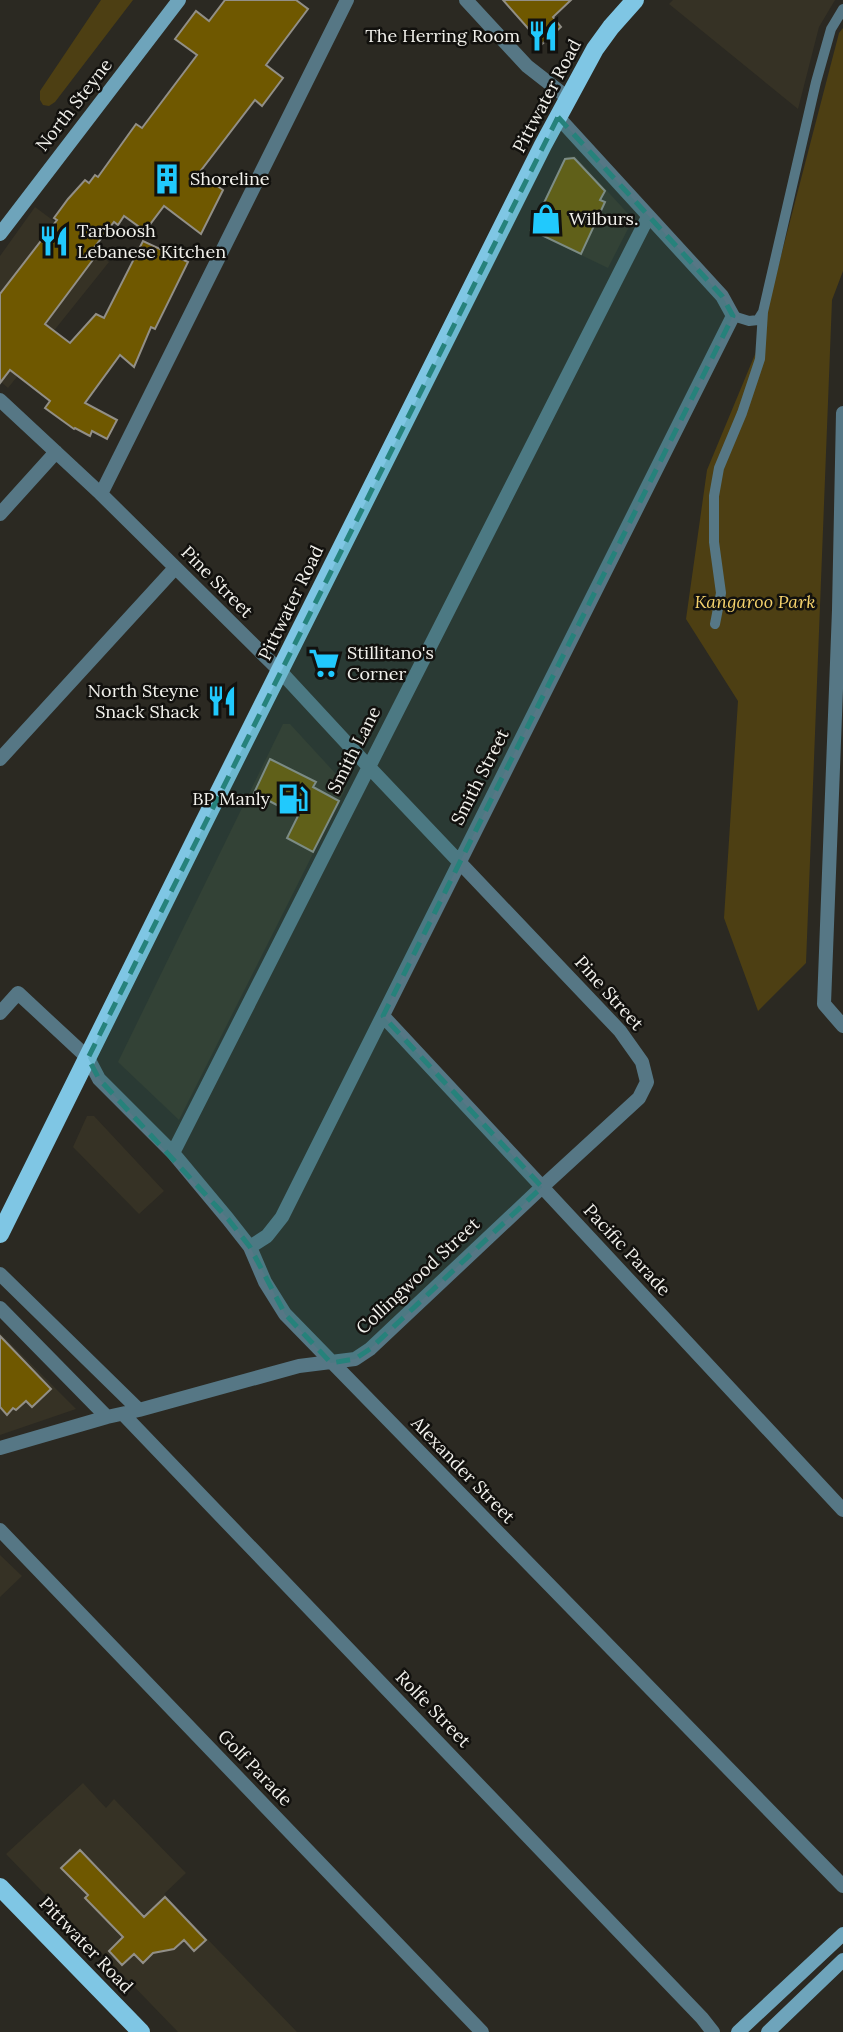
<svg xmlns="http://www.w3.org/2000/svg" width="843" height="2032" font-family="Lora,serif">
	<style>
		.built { fill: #363225 }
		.green { fill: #4d3f13 }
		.building { fill: #6f5800; stroke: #928f87; stroke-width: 2 }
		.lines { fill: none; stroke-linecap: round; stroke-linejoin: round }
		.lane { stroke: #567785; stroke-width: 10 }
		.street { stroke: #567785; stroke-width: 14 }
		.secondary { stroke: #6ea4bb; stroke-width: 14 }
		.primary { stroke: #7fc6e4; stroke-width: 18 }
		.marked { fill: #26827b; fill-opacity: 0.2; stroke: #26827b; stroke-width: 5; stroke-dasharray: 14 9; stroke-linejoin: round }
		.labels { text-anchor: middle; stroke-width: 5; stroke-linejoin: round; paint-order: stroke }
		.poi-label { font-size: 18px; fill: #f2f1ec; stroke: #12110e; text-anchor: start }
		.street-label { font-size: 18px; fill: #f2f1ec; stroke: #12110e }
		.park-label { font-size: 18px; font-style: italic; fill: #f5d26c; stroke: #12110e }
	</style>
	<rect width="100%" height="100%" fill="#2b2922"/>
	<path class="built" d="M 673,0 L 835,0 L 819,27 L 798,109 L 669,4 Z
		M 575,156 L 633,219 L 608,268 L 529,230 L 566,157 Z
		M 35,207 L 109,262 L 8,388 L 0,381 L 0,256 Z
		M 283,724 L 290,724 L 347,786 L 179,1120 L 118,1062 Z
		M 87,1116 L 94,1116 L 164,1191 L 139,1214 L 73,1147 Z
		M 0,1333 L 76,1409 L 0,1435 Z
		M 0,1555 L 22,1576 L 0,1597 Z
		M 83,1783 L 106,1808 L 114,1799 L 186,1873 L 164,1894 L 297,2032 L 178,2032 L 6,1854 Z"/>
	<path class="green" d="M 101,0 L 133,0 L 55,102 L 49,106 L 43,105 L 40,100 L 40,91 Z
		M 843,28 L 843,271 L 832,300 L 806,963 L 758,1011 L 724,918 L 738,701 L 686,619 L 707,470 L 756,352 L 839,33 Z"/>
	<path class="building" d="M 225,0 L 296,0 L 308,9 L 266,65 L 283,78 L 262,106 L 255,100 L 199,173 L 223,190 L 201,234 L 164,206 L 145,231 L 124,216 L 118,225 L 114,222 L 90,253 L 95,257 L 45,324 L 70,343 L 96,314 L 104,318 L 143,241 L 188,262 L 155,329 L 151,327 L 134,367 L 120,355 L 85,403 L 117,420 L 107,439 L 92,431 L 90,436 L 75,428 L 74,429 L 45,408 L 50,401 L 10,370 L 0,383 L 0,294 L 57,220 L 54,218 L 68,199 L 85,180 L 89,183 L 95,175 L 98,177 L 136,124 L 142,128 L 197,55 L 175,39 L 196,11 L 209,21 Z
		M 503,0 L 571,0 L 553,17 L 561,27 L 542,44 Z
		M 574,158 L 605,191 L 600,200 L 605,202 L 581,254 L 531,230 L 565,159 Z
		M 270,759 L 316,782 L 313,787 L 339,801 L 313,852 L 287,838 L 298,816 L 254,793 Z
		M 0,1336 L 51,1389 L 32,1407 L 26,1401 L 16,1410 L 13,1408 L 7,1415 L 0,1407 Z
		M 80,1850 L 144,1917 L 165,1897 L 206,1940 L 194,1951 L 184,1940 L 174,1949 L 153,1953 L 143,1963 L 134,1954 L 122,1965 L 109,1951 L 123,1937 L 85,1898 L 88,1895 L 61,1868 Z"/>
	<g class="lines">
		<path class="lane" d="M 733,316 L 749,321 L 758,320 L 763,312 L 816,82 L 831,29 L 843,9
			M 715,624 L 721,593 L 714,542 L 714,496 L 719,468 L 742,413 L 760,359 L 763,312"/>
		<path class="street" d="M 466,0 L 527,66 L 568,98
			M 0,400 L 101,494 L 280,671 L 368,766 L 620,1031 L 642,1062 L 647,1082 L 639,1098 L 542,1187 L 370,1349 L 355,1359 L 299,1366 L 139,1410 L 107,1417 L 0,1448
			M 843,413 L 839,610 L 824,1004 L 843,1026
			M 101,494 L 347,0
			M 0,514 L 56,452
			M 0,759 L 175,568
			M 0,1013 L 18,993 L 88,1058 L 99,1079 L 173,1153 L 228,1219 L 250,1247 L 265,1282 L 285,1314 L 843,1886
			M 383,1016 L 843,1510
			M 173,1153 L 648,217
			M 250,1247 L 267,1236 L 282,1217 L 733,316 L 722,296 L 558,117
			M 0,1274 L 139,1410
			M 0,1308 L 107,1417
			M 123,1414 L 702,2018 L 713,2032
			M 0,1530 L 482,2032"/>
		<path class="secondary" d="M 0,234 L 179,0
			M 738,2032 L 843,1934
			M 768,2032 L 843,1960"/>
		<path class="primary" d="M 0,1234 L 203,824 L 543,145 L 595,49 L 611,27 L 635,0
			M 0,1887 L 141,2032"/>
	</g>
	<path class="marked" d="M 558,117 L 722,296 L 733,316 L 383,1016 L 542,1187 L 370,1349 L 355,1359 L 331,1363 L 285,1314 L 250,1247 L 228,1219 L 99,1079 L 88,1058 Z"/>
	<defs>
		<g id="restaurant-bare" transform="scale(2.415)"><path d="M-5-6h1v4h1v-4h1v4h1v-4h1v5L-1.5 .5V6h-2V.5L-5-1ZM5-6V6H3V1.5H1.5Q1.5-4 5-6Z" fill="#21c9fd" stroke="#12110e" stroke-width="2.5" paint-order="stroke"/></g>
		<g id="building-bare" transform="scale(2.415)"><path d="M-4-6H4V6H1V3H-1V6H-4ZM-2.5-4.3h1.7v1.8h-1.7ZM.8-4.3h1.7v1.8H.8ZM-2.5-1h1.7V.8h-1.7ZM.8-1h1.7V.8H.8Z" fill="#21c9fd" stroke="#12110e" stroke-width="2.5" paint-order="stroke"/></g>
		<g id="shop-bare" transform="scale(2.415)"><path d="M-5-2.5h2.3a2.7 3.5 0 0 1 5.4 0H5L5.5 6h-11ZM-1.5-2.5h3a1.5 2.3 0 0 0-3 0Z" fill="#21c9fd" stroke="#12110e" stroke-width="2.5" paint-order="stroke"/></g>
		<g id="supermarket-bare" transform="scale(2.415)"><path d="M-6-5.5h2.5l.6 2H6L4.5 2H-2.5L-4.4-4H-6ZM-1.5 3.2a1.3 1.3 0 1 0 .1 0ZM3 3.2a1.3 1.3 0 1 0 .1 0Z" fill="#21c9fd" stroke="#12110e" stroke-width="2.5" paint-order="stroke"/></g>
		<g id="fuel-bare" transform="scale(2.415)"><path d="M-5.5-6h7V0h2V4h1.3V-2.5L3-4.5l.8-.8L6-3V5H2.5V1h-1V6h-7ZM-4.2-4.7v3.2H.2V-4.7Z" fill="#21c9fd" stroke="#12110e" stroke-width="2.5" paint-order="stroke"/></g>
	</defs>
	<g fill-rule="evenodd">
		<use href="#restaurant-bare" x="543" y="36"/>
		<use href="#building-bare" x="167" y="179"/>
		<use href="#shop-bare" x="546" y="219"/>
		<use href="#restaurant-bare" x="54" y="241"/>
		<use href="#supermarket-bare" x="324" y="663"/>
		<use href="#restaurant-bare" x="222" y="701"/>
		<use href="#fuel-bare" x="293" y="799"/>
	</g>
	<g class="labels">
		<g class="poi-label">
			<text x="520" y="42" text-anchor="end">The Herring Room</text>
			<text x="190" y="185">Shoreline</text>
			<text x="569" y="225">Wilburs.</text>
			<text x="77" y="237">Tarboosh<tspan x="77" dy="21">Lebanese Kitchen</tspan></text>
			<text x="347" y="659">Stillitano's<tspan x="347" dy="21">Corner</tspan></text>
			<text x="199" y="697" text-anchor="end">North Steyne<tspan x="199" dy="21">Snack Shack</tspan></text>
			<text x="270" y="805" text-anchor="end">BP Manly</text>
		</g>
		<g class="street-label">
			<text transform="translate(547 96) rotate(-62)" y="6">Pittwater Road</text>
			<text transform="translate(74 105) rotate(-52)" y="6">North Steyne</text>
			<text transform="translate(217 582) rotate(45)" y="6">Pine Street</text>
			<text transform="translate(291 603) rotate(-64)" y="6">Pittwater Road</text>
			<text transform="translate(354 750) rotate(-63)" y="6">Smith Lane</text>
			<text transform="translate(480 777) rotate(-63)" y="6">Smith Street</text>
			<text transform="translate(609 993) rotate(48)" y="6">Pine Street</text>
			<text transform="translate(627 1250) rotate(47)" y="6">Pacific Parade</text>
			<text transform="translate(418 1276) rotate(-43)" y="6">Collingwood Street</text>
			<text transform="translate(463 1470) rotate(46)" y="6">Alexander Street</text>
			<text transform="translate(433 1709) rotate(46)" y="6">Rolfe Street</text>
			<text transform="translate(255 1768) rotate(46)" y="6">Golf Parade</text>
			<text transform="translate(86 1945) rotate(46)" y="6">Pittwater Road</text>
		</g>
		<g class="park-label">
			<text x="755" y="608">Kangaroo Park</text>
		</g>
	</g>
</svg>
